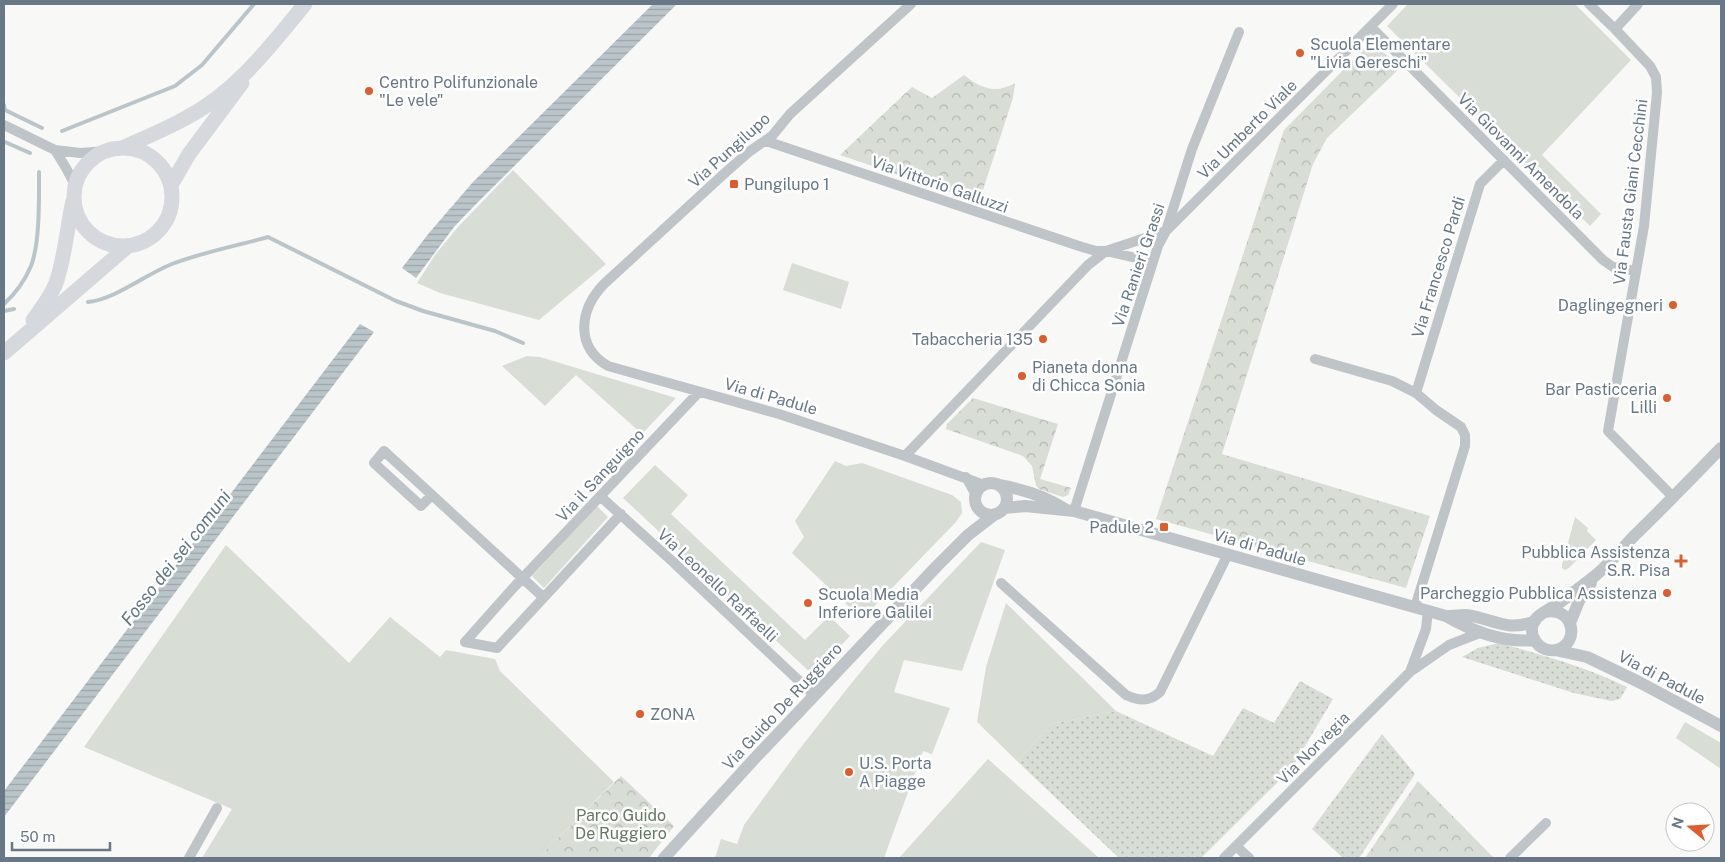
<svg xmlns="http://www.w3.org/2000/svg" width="1725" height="862" font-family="'Public Sans',sans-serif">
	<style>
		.grass { fill: #d8ddd5 }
		.park { fill: url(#park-crowns) }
		.garden { fill: url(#garden-dots) }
		.water { fill: url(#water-rules) }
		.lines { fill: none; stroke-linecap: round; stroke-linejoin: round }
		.stream { stroke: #bac5ca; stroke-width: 4 }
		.minor { stroke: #bfc4c8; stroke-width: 10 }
		.tertiary { stroke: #bfc4c8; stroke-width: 12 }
		.secondary { stroke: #d5d9dd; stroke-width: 15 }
		.poi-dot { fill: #e15c2d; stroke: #fff; stroke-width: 2 }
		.labels { text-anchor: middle; stroke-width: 5; stroke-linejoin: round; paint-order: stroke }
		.poi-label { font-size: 16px; fill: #687886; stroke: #fff; text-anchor: start }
		.street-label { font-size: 16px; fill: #687886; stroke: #fff }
		.park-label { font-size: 16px; fill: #667862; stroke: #fff }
		.water-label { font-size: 18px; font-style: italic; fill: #637882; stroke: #fff }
	</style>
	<defs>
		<pattern id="park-crowns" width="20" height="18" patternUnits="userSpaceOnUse" patternTransform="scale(1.25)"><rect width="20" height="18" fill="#d8ddd5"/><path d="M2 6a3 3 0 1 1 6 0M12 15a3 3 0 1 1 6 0" fill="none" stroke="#b3b8b2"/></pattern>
		<pattern id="garden-dots" width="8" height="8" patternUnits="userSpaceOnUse" patternTransform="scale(1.25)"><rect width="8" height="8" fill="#d8ddd5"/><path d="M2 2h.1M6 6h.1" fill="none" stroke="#b3b8b2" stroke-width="1.8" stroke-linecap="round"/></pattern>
		<pattern id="water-rules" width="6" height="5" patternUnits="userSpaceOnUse" patternTransform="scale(1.25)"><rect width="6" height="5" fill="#bac5ca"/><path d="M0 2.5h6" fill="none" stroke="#9ba5aa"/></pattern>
	</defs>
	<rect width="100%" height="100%" fill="#f8f8f6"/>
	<path class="grass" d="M 1408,4 L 1575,4 L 1631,60 L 1542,155 L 1601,214 L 1590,226 L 1387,26 Z
		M 513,170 L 606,264 L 539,320 L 440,293 L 417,283 L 435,255 L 457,228 Z
		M 792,263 L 849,282 L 841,309 L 783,290 Z
		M 527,356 L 540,357 L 676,398 L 642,434 L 576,375 L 545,406 L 502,366 Z
		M 835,461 L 846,466 L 862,463 L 952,495 L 961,502 L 962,513 L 956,522 L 862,619 L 792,553 L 804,537 L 795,521 Z
		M 655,465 L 688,495 L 671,514 L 805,640 L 829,616 L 850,636 L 813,675 L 623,498 Z
		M 597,506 L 608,517 L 544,588 L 532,576 Z
		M 1575,517 L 1588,528 L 1587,531 L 1596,540 L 1569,568 L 1565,570 L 1562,568 L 1562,565 Z
		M 981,542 L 1005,550 L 962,671 L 904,660 L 894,692 L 950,708 L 932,754 L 923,751 L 884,858 L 715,858 L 721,839 L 737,844 L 744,825 L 798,751 L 854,680 L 884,644 Z
		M 226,545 L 349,663 L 390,617 L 440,657 L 446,650 L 495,659 L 500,671 L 614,782 L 557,839 L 553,840 L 541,858 L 202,858 L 232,809 L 84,747 Z
		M 1006,603 L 1116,711 L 1052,724 L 1017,761 L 977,722 L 986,667 Z
		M 1685,722 L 1721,743 L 1721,769 L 1676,738 Z
		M 988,759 L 1099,858 L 899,858 Z"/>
	<path class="park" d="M 1372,41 L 1400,68 L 1327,138 L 1313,164 L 1222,454 L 1430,516 L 1406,588 L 1156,519 L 1284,130 Z
		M 964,75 C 982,89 995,94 1015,83 L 1013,98 L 979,202 L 840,155 L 912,87 L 932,98 Z
		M 973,398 L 1058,424 L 1040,479 L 1071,488 L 1068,495 L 1063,497 L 1039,489 L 1036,485 L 1032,466 L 1023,456 L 946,429 L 947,424 Z
		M 621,776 L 674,826 L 649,858 L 541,858 L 553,840 L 557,839 Z
		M 1418,781 L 1494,858 L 1365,858 Z"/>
	<path class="garden" d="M 1499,643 C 1543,655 1586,667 1627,687 L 1620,699 L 1611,701 L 1574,693 L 1462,657 L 1478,648 Z
		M 1300,681 L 1333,699 L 1292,768 L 1201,858 L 1119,858 L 1017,761 L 1052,724 L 1116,711 L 1213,756 L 1243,708 L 1274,723 Z
		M 1382,734 L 1415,774 L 1359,858 L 1343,858 L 1312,829 Z"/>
	<path class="water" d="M 653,4 L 677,4 L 474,206 L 454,227 L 416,278 L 402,268 L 429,233 L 473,182 Z
		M 360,324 L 374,332 L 4,817 L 4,791 Z"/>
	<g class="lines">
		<path class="stream" d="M 4,105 L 5,110 L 42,128
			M 62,131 L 175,86 L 202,65 L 254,4
			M 5,142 L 30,153
			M 88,302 C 116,299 146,274 172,264 C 203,252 236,246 268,237 L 396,301 L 423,311 L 495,331 L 523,343
			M 4,304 C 15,294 25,280 31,266 C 40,243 39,198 39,172
			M 4,311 L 14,309"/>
		<path class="minor" d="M 911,4 L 790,114 L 772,136 L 750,151 L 726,172 L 604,284 C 580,309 574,346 608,366 L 779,414 L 905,456 L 984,485
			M 1589,4 L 1615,29 L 1638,4
			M 1371,27 L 1603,260 L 1613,267 L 1636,271
			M 1615,29 L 1650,66 L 1656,77 L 1657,93 L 1644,226 L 1608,431 L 1673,497
			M 4,125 L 55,150 L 80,153 L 107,151
			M 766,141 L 1082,247 L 1096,251 L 1106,251 L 1153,262
			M 55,150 L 66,168 L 76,187
			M 1315,359 L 1392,381 L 1416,393 L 1436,410 L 1461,427 L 1465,435 L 1465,446 L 1415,607
			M 1416,393 L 1480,184 L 1504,160
			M 905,456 L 1088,265 L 1106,251 L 1166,231 L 1393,4
			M 966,477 L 976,495
			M 432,495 L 421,506 L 374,463 L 384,451 L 543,597
			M 601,497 L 672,561 L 814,695
			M 1074,511 L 1158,246 L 1166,231 L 1192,149 L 1239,32
			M 621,514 L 497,648 L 465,642 L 515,586 L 699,392
			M 1001,583 L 1126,695 C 1139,701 1149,702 1160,692 L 1228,554
			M 1410,672 L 1426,629 L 1428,610
			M 1236,846 L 1410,672 L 1449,645 L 1482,632
			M 189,858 L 217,808
			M 1224,858 L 1236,846 L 1249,858
			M 1510,858 L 1546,823"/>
		<path class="tertiary" d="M975 499a16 16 0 1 1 32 0a16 16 0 1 1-32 0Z
			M 999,485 C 1022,489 1045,496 1065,509
			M 1004,508 L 1025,506 L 1074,511 L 1446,616 C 1472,631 1504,643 1534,640
			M 1545,612 C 1574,606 1581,644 1556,650 C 1539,653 1526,635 1535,620 C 1540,613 1549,610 1556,605 C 1570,596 1583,585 1596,575 C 1609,564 1621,550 1633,537 C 1663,508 1692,478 1721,448
			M 1446,616 C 1453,616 1460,615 1466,615 C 1492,618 1507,633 1535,621
			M 1570,623 L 1579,601 L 1591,583
			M 1555,650 L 1587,657 L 1639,682 L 1721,726
			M 664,858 L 756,757 L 938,565 L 968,535 L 994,515"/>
		<path class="secondary" d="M 122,148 C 142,139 164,130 184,119 C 235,93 270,47 305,4
			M74 197a49 49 0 1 1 98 0a49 49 0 1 1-98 0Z
			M 171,185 L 189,154 L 242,83
			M 33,320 C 42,308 51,296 56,283 C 65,258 67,227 73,201
			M 4,353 L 128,246"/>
	</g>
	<g class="poi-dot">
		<circle cx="1300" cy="53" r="5"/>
		<circle cx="369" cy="91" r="5"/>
		<rect x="729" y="179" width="10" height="10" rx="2.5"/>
		<circle cx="1673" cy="305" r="5"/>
		<circle cx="1043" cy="339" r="5"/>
		<circle cx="1022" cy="376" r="5"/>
		<circle cx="1667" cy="398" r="5"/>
		<rect x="1159" y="522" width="10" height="10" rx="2.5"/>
		<path d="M1678.5 553.5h5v5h5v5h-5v5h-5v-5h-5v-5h5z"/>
		<circle cx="1667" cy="593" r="5"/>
		<circle cx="808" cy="603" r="5"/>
		<circle cx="640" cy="714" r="5"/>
		<circle cx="849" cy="772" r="5"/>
	</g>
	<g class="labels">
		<g class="poi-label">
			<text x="1310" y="50">Scuola Elementare<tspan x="1310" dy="18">"Livia Gereschi"</tspan></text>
			<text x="379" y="88">Centro Polifunzionale<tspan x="379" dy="18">"Le vele"</tspan></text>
			<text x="744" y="190">Pungilupo 1</text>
			<text x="1663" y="311" text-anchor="end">Daglingegneri</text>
			<text x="1033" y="345" text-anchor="end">Tabaccheria 135</text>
			<text x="1032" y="373">Pianeta donna<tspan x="1032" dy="18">di Chicca Sonia</tspan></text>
			<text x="1657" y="395" text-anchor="end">Bar Pasticceria<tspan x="1657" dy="18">Lilli</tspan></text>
			<text x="1154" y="533" text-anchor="end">Padule 2</text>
			<text x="1670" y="558" text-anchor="end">Pubblica Assistenza<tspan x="1670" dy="18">S.R. Pisa</tspan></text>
			<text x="1657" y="599" text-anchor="end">Parcheggio Pubblica Assistenza</text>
			<text x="818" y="600">Scuola Media<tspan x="818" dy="18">Inferiore Galilei</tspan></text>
			<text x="650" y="720">ZONA</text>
			<text x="859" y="769">U.S. Porta<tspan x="859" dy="18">A Piagge</tspan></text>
		</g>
		<g class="street-label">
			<text transform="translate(1247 129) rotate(-45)" y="6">Via Umberto Viale</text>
			<text transform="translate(729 150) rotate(-42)" y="6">Via Pungilupo</text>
			<text transform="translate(1521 156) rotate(45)" y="6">Via Giovanni Amendola</text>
			<text transform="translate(940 184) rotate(19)" y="6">Via Vittorio Galluzzi</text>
			<text transform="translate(1630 192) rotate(-83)" y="6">Via Fausta Giani Cecchini</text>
			<text transform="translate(1138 265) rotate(-71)" y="6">Via Ranieri Grassi</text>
			<text transform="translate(1438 267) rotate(-73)" y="6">Via Francesco Pardi</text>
			<text transform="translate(771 396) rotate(16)" y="6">Via di Padule</text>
			<text transform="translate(600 475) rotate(-47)" y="6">Via il Sanguigno</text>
			<text transform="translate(1260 547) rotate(16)" y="6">Via di Padule</text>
			<text transform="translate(718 585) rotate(43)" y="6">Via Leonello Raffaelli</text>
			<text transform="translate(1662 677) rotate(28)" y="6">Via di Padule</text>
			<text transform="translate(782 706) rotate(-47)" y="6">Via Guido De Ruggiero</text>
			<text transform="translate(1313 748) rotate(-45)" y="6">Via Norvegia</text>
		</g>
		<g class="park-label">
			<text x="621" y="821">Parco Guido<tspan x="621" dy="18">De Ruggiero</tspan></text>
		</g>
		<g class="water-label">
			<text transform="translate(176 558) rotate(-52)" y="6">Fosso dei sei comuni</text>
		</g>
	</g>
	<rect width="1725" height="862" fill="none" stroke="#687886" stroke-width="10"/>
	<g transform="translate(1690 827) rotate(288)"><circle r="24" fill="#ffffff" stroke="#c3c9cf"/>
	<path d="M0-4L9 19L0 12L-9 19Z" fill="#e15c2d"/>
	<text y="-8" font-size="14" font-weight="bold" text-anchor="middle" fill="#687886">N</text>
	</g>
	<path d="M12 842v8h98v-8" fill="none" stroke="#687886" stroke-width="2.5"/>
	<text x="20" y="842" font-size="15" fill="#687886" stroke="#ffffff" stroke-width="4" paint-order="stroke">50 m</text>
</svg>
